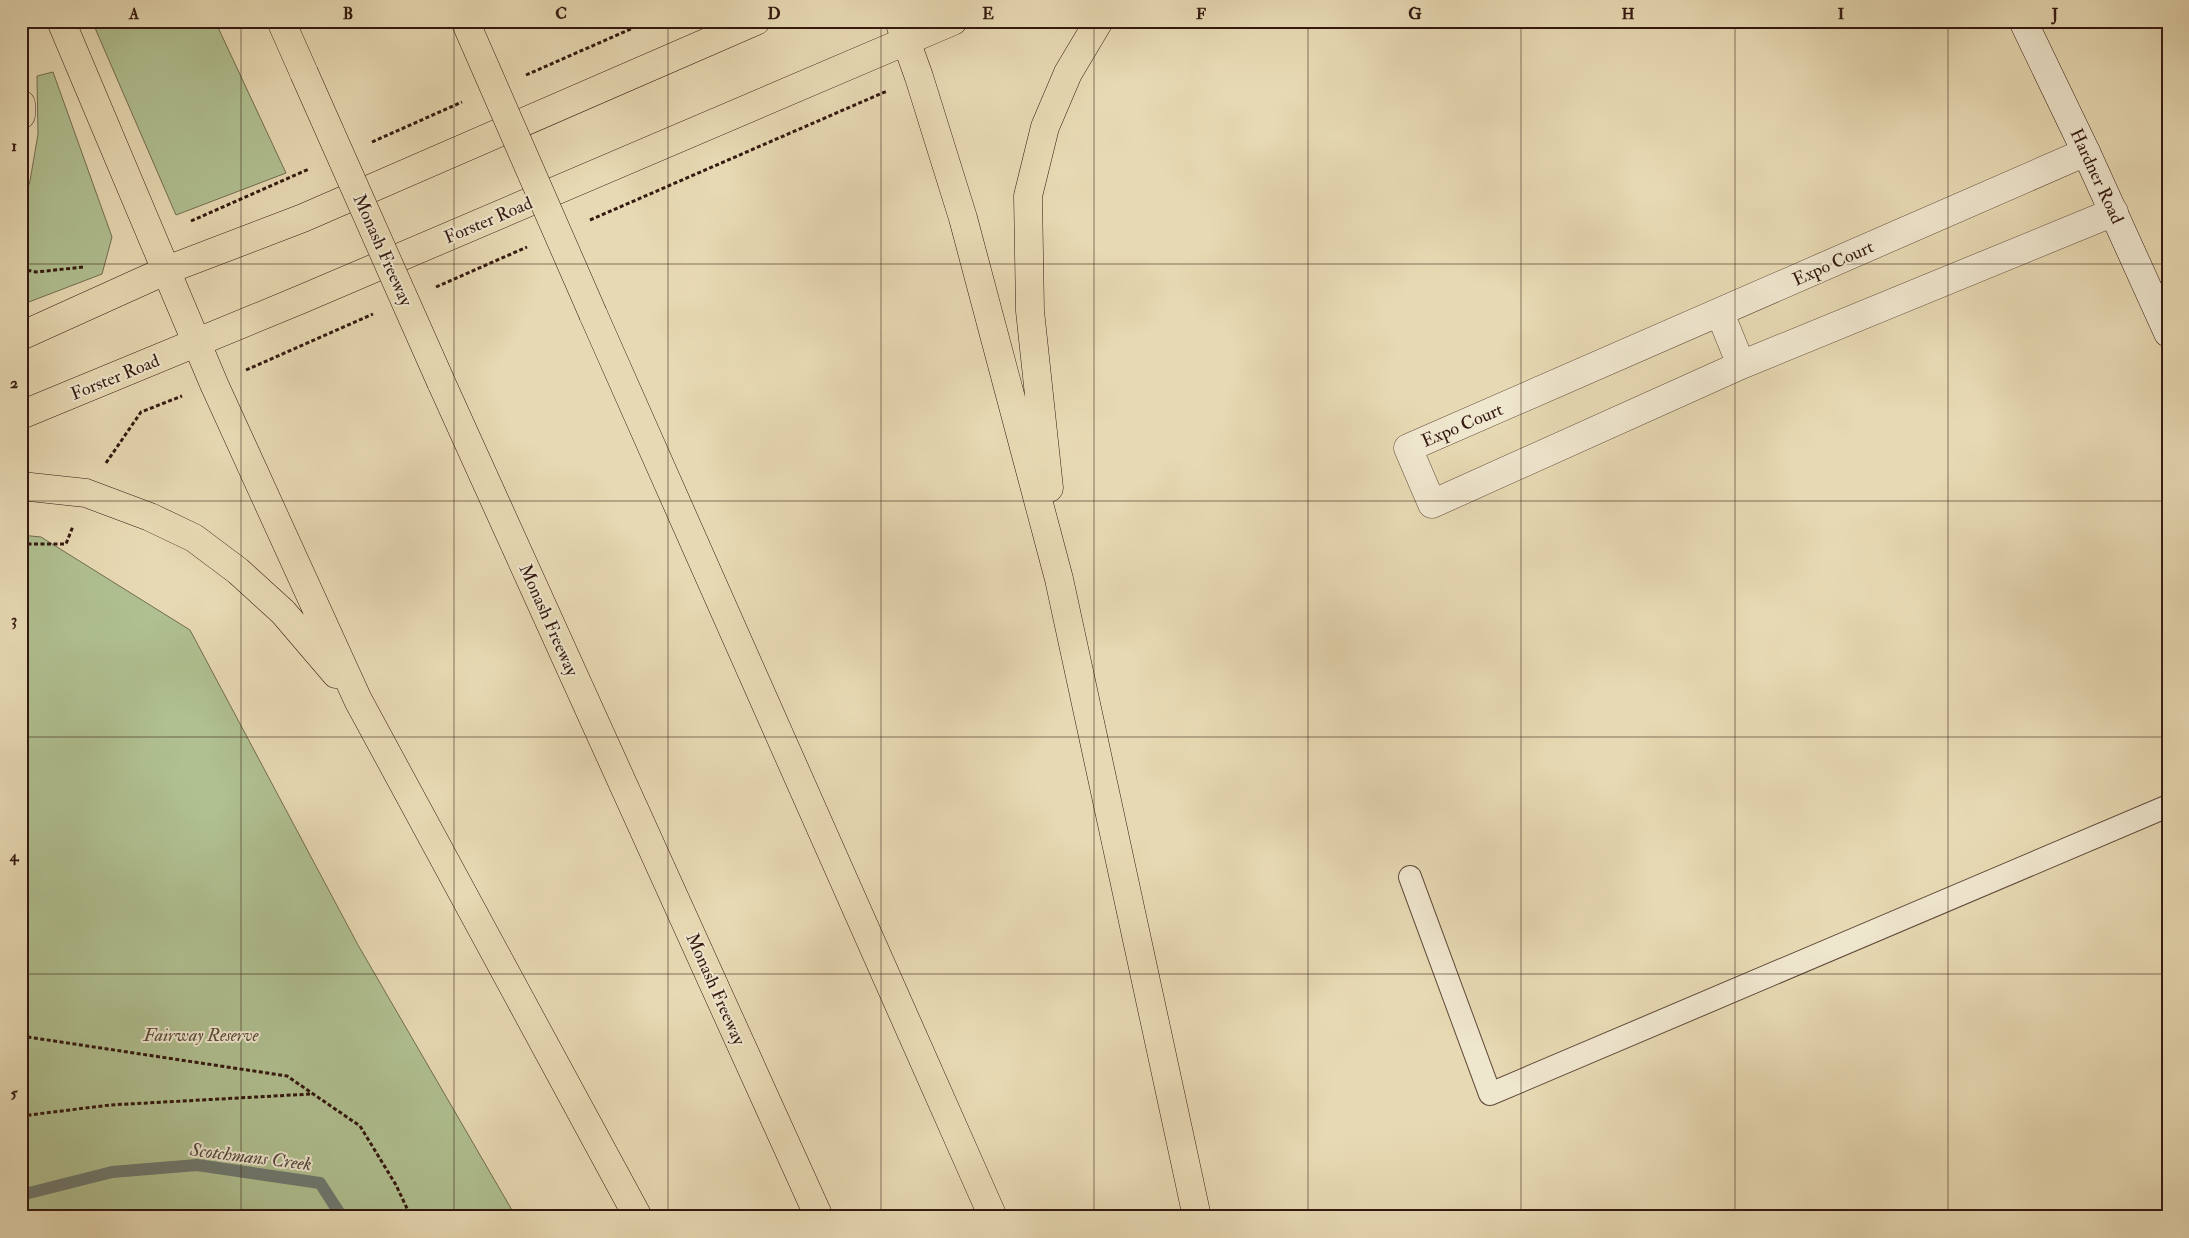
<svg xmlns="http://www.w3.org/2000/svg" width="2189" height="1238" font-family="'IM FELL Double Pica',serif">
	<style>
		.green { fill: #b0c091; stroke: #726c50 }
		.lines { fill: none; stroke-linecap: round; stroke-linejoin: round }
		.stream { stroke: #6f7a71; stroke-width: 12 }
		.lane-casing { stroke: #614939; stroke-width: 24 }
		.street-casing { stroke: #614939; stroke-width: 29 }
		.secondary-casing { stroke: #341910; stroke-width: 29 }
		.primary-casing { stroke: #341910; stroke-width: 29 }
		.highway-casing { stroke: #341910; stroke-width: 29 }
		.path { stroke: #341910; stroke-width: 3; stroke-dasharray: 4 2.5; stroke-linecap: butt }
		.lane { stroke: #efe6ce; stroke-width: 22 }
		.street { stroke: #efe6ce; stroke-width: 28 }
		.secondary { stroke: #efe6ce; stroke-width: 28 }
		.primary { stroke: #e7d9b3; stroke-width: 28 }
		.highway { stroke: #e7d9b3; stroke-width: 28 }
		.highway-bridge-casing { stroke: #341910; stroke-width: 29; stroke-linecap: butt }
		.highway-bridge { stroke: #e7d9b3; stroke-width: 28 }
		.grid { fill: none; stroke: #341910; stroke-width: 1; stroke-opacity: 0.55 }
		.labels { text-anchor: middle; stroke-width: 4; stroke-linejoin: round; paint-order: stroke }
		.street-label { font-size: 18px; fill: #341910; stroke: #efe6ce }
		.park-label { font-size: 18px; font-style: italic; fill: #594b37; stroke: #efe6ce }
		.water-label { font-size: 19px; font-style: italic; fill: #524940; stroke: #efe6ce }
		.neatline { fill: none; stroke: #341910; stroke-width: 2 }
		.grid-label { font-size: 16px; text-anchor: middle; font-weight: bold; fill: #341910 }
	</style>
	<rect width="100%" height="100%" fill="#e7d9b3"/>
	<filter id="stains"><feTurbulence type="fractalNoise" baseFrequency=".004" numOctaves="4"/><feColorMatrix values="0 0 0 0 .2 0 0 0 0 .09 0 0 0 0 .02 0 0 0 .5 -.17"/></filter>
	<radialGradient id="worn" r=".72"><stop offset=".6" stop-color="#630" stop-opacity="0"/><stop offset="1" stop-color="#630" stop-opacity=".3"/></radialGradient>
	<path class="green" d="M 92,21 L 215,21 L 286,173 L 176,215 Z
		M 53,72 L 112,237 L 102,274 L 21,305 L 21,210 L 30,181 L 38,134 L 37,76 Z
		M 21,535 L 41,537 L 190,630 L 358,945 L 516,1217 L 21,1217 Z"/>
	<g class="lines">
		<path class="stream" d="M 21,1195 L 112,1172 L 197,1165 L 320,1183 L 342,1217"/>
		<g class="lane-casing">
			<path id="lane" d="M 1410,877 L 1490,1094 L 2168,806"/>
		</g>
		<g class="street-casing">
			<path id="street" d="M 2086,152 L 1408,448 L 1432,504 L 1741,365 L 2114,212
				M 1720,313 L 1741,365"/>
		</g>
		<g class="secondary-casing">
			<path id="secondary" d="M 2023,21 L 2086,152 L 2168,333"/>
		</g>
		<g class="primary-casing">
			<path id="primary" d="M 21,336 L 167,270 L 303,218 L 756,21
				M 21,415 L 302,299 L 953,21"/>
		</g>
		<g class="highway-casing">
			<path id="highway" d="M 61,21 L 214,384 L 358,700 L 638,1217
				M 281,21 L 304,73
				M 899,21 L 919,77 L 963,218 L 1059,579 L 1197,1217
				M 21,104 L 21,115
				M 593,314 L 993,1217
				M 441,382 L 819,1217
				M 21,486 L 86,493 L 150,517 L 194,538 L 238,571 L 283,612 L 336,674
				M 1049,488 L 1030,311 L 1028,196 L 1045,127 L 1068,73 L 1099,21"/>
		</g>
		<path class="path" d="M 526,75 L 649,21
			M 372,142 L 462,102
			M 590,220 L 887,91
			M 191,221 L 309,169
			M 21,269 L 36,272 L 84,267
			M 436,287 L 527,247
			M 246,370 L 373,314
			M 106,463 L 141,412 L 182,396
			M 21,544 L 66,544 L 73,526
			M 21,1036 L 287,1076 L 360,1126 L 396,1185 L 411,1217
			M 21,1116 L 110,1105 L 311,1094"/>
		<use href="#lane" class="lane"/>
		<use href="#street" class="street"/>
		<use href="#secondary" class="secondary"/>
		<use href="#primary" class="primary"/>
		<use href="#highway" class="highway"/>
		<g class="highway-bridge-casing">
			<path id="highway-bridge" d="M 465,21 L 593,314
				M 304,73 L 441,382"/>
		</g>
		<use href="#highway-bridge" class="highway-bridge"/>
	</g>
	<path class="grid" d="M 241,21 L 241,1217M 454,21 L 454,1217M 668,21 L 668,1217M 881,21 L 881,1217M 1094,21 L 1094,1217M 1308,21 L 1308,1217M 1521,21 L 1521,1217M 1735,21 L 1735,1217M 1948,21 L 1948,1217M 21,264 L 2168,264M 21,501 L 2168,501M 21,737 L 2168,737M 21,974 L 2168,974"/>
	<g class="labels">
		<g class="street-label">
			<text transform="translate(2097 176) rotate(65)" y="6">Hardner Road</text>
			<text transform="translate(488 220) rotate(-23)" y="6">Forster Road</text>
			<text transform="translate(383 250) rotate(66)" y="6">Monash Freeway</text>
			<text transform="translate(1833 263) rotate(-24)" y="6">Expo Court</text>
			<text transform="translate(115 377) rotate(-22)" y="6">Forster Road</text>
			<text transform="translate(1462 425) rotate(-23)" y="6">Expo Court</text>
			<text transform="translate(549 620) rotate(66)" y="6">Monash Freeway</text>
			<text transform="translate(716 989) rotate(66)" y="6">Monash Freeway</text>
		</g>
		<g class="park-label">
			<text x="201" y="1041">Fairway Reserve</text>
		</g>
		<g class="water-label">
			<text transform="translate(251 1156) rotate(7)" y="7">Scotchmans Creek</text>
		</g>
	</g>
	<rect width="2189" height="1238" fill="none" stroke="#e7d9b3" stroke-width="55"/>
	<rect x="28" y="28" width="2134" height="1182" class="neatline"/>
	<g class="grid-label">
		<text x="134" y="19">A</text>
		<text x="348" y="19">B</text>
		<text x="561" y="19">C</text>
		<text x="774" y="19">D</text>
		<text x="988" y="19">E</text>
		<text x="1201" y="19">F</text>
		<text x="1415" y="19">G</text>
		<text x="1628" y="19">H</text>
		<text x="1841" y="19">I</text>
		<text x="2055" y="19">J</text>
		<text x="14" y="151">1</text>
		<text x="14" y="388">2</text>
		<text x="14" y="625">3</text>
		<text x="14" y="861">4</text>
		<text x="14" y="1098">5</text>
	</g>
	<rect width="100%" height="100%" filter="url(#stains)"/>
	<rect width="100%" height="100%" fill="url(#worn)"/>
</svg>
